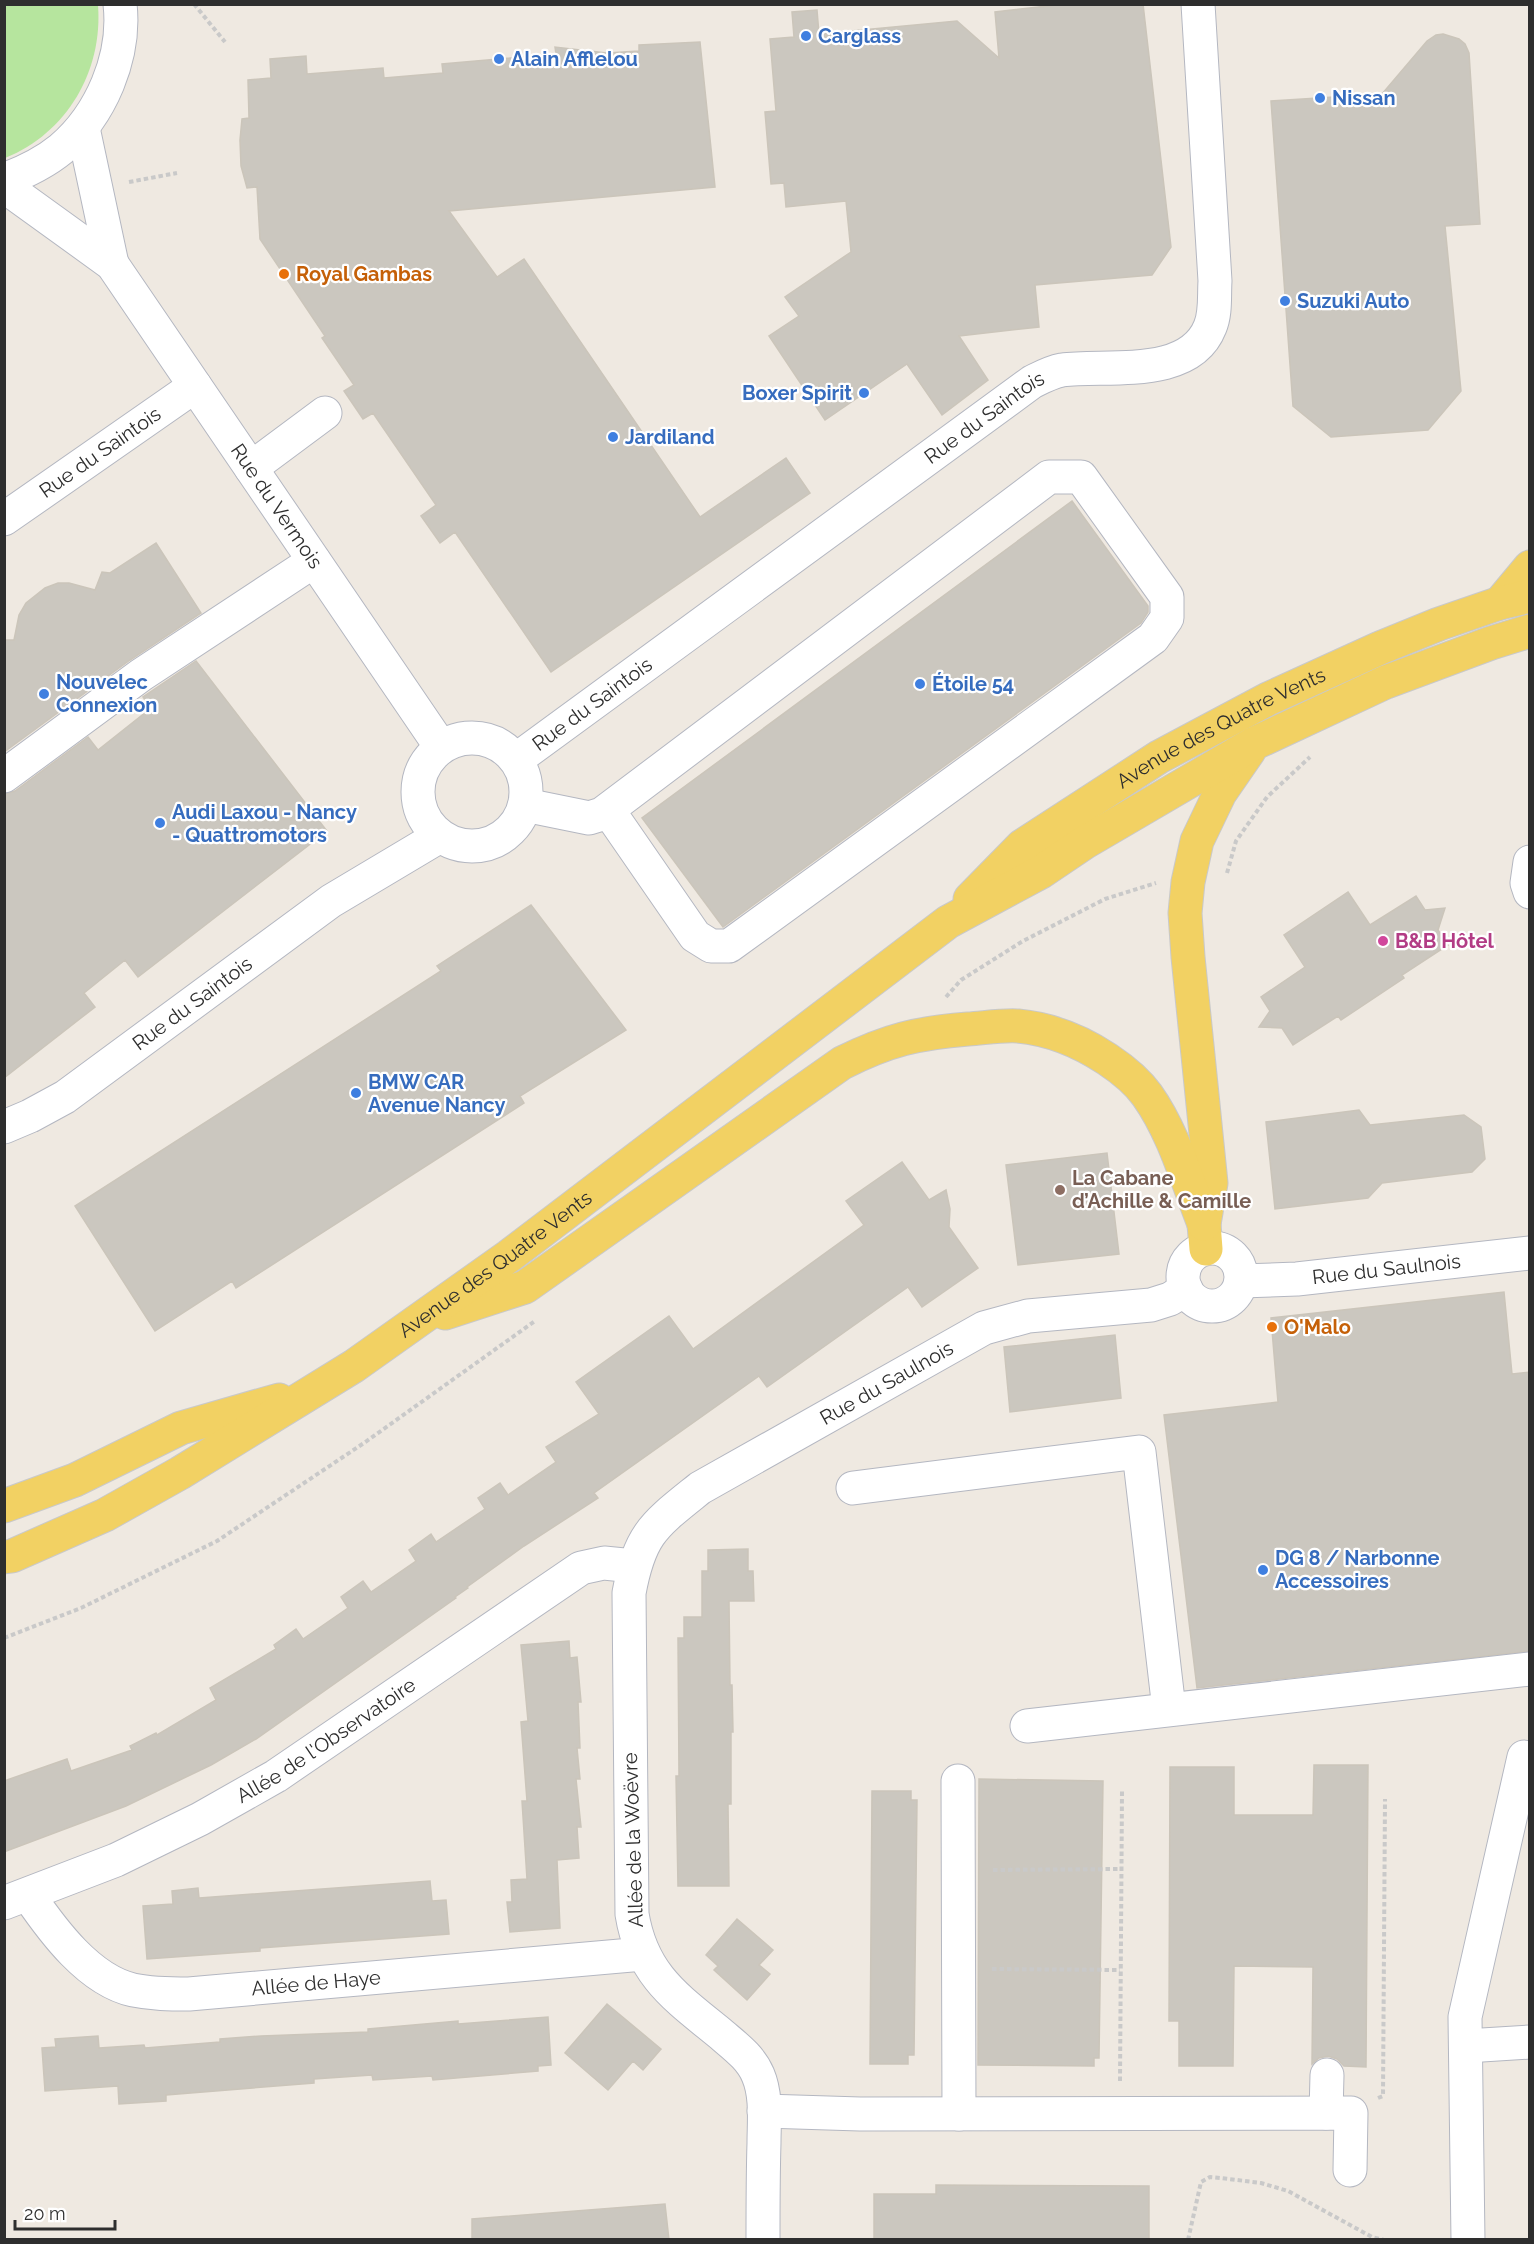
<svg xmlns="http://www.w3.org/2000/svg" width="1534" height="2244" font-family="Raleway,sans-serif">
	<style>
		.green { fill: #b6e59e }
		.building { fill: #cbc7bf; stroke: #cbc5ba; stroke-width: 1.5 }
		.lines { fill: none; stroke-linecap: round; stroke-linejoin: round }
		.minor-casing { stroke: #b4b7c1; stroke-width: 35 }
		.major-casing { stroke: #c9c9c9; stroke-width: 35 }
		.path { stroke: #c9c9c9; stroke-width: 4; stroke-dasharray: 4.5 3; stroke-linecap: butt }
		.minor { stroke: #fff; stroke-width: 33 }
		.major { stroke: #f2d163; stroke-width: 33 }
		.shop-dot { fill: #3f7fe0; stroke: #fff; stroke-width: 2 }
		.food-dot { fill: #e8710a; stroke: #fff; stroke-width: 2 }
		.hotel-dot { fill: #d1479c; stroke: #fff; stroke-width: 2 }
		.education-dot { fill: #8d6e63; stroke: #fff; stroke-width: 2 }
		.labels { text-anchor: middle; stroke-width: 4.5; stroke-linejoin: round; paint-order: stroke }
		.shop-label { font-size: 20px; font-weight: bold; fill: #366cbe; stroke: #fff; text-anchor: start }
		.food-label { font-size: 20px; font-weight: bold; fill: #c56008; stroke: #fff; text-anchor: start }
		.street-label { font-size: 20px; fill: #2e2e2e; stroke: #fff }
		.hotel-label { font-size: 20px; font-weight: bold; fill: #b23c85; stroke: #fff; text-anchor: start }
		.education-label { font-size: 20px; font-weight: bold; fill: #785e54; stroke: #fff; text-anchor: start }
	</style>
	<rect width="100%" height="100%" fill="#efe9e1"/>
	<path class="green" d="M 5,4 L 98,5 C 103,71 67,133 5,158 Z"/>
	<path class="building" d="M 1065,4 L 1143,4 L 1171,247 L 1152,275 L 1035,285 L 1039,327 L 959,336 L 988,380 L 942,415 L 907,364 L 825,420 L 769,336 L 799,316 L 785,297 L 851,252 L 846,201 L 786,207 L 784,183 L 771,184 L 765,112 L 776,111 L 770,39 L 794,37 L 792,12 L 817,10 L 819,34 L 957,21 L 999,58 L 995,12 Z
		M 1443,34 L 1459,39 L 1465,44 L 1469,53 L 1480,224 L 1445,226 L 1461,391 L 1428,430 L 1331,437 L 1293,406 L 1271,101 L 1382,94 L 1427,41 L 1436,35 Z
		M 700,42 L 715,187 L 449,211 L 497,277 L 524,259 L 700,517 L 786,458 L 810,493 L 551,672 L 455,532 L 440,543 L 421,516 L 436,505 L 373,413 L 363,419 L 344,391 L 354,385 L 322,338 L 325,336 L 260,239 L 257,187 L 247,188 L 241,166 L 240,140 L 242,119 L 249,118 L 248,80 L 271,78 L 270,59 L 306,56 L 307,74 L 383,68 L 384,78 L 443,73 L 442,64 L 556,54 L 555,47 L 607,53 L 639,51 L 639,45 Z
		M 1072,501 L 1148,606 L 1148,612 L 1141,623 L 723,927 L 642,818 Z
		M 156,543 L 201,613 L 130,660 L 4,752 L 4,640 L 14,640 L 19,615 L 26,603 L 45,588 L 58,583 L 69,583 L 95,590 L 102,572 L 110,573 Z
		M 196,661 L 327,831 L 138,977 L 125,960 L 84,993 L 95,1007 L 4,1078 L 4,794 L 15,791 L 88,737 L 98,750 L 151,708 L 143,697 Z
		M 1348,892 L 1370,925 L 1416,896 L 1425,910 L 1445,908 L 1438,930 L 1448,945 L 1402,975 L 1404,978 L 1341,1020 L 1338,1016 L 1293,1045 L 1282,1028 L 1259,1027 L 1270,1011 L 1261,997 L 1305,967 L 1284,935 Z
		M 531,905 L 626,1030 L 520,1096 L 524,1103 L 236,1288 L 232,1281 L 155,1331 L 75,1206 L 441,971 L 437,966 Z
		M 1359,1110 L 1370,1125 L 1464,1115 L 1481,1127 L 1485,1159 L 1472,1172 L 1382,1183 L 1368,1198 L 1275,1209 L 1266,1122 Z
		M 1107,1153 L 1119,1254 L 1018,1265 L 1006,1165 Z
		M 902,1162 L 929,1200 L 946,1190 L 950,1209 L 949,1227 L 978,1268 L 922,1307 L 908,1287 L 767,1387 L 759,1376 L 594,1493 L 598,1498 L 524,1546 L 467,1587 L 468,1588 L 455,1597 L 456,1598 L 256,1739 L 211,1765 L 126,1806 L 4,1852 L 4,1781 L 67,1759 L 71,1771 L 132,1750 L 130,1746 L 156,1733 L 157,1735 L 216,1700 L 210,1688 L 276,1649 L 274,1645 L 296,1629 L 303,1639 L 348,1608 L 341,1597 L 363,1581 L 371,1592 L 416,1561 L 409,1550 L 431,1534 L 436,1542 L 485,1509 L 478,1498 L 500,1483 L 508,1495 L 556,1462 L 546,1447 L 599,1414 L 576,1382 L 669,1316 L 693,1349 L 864,1225 L 846,1201 Z
		M 1504,1292 L 1512,1374 L 1530,1372 L 1530,1651 L 1197,1688 L 1164,1415 L 1278,1402 L 1271,1318 Z
		M 1115,1335 L 1121,1398 L 1010,1412 L 1004,1347 Z
		M 748,1549 L 748,1571 L 753,1571 L 754,1601 L 729,1601 L 730,1685 L 732,1685 L 733,1732 L 731,1732 L 731,1804 L 728,1804 L 729,1886 L 678,1886 L 676,1776 L 679,1776 L 678,1638 L 684,1638 L 684,1617 L 702,1617 L 702,1571 L 708,1571 L 708,1550 Z
		M 569,1641 L 570,1658 L 577,1657 L 581,1702 L 578,1702 L 580,1748 L 577,1748 L 580,1779 L 576,1779 L 581,1827 L 577,1827 L 579,1858 L 557,1860 L 560,1928 L 510,1932 L 507,1902 L 512,1902 L 511,1880 L 527,1879 L 522,1801 L 527,1801 L 521,1722 L 528,1721 L 521,1645 Z
		M 1314,1765 L 1368,1765 L 1366,2067 L 1344,2066 L 1337,2059 L 1328,2056 L 1319,2058 L 1312,2064 L 1313,1967 L 1234,1966 L 1233,2066 L 1179,2066 L 1179,2021 L 1169,2021 L 1170,1767 L 1234,1767 L 1234,1815 L 1313,1815 Z
		M 979,1779 L 1103,1781 L 1099,2058 L 1094,2058 L 1094,2066 L 978,2065 Z
		M 872,1791 L 911,1791 L 911,1800 L 917,1800 L 914,2055 L 908,2055 L 908,2064 L 870,2064 Z
		M 430,1881 L 432,1901 L 446,1900 L 449,1934 L 260,1948 L 260,1951 L 147,1959 L 143,1906 L 173,1904 L 172,1891 L 198,1888 L 199,1898 Z
		M 737,1919 L 773,1950 L 759,1965 L 770,1974 L 747,2000 L 714,1970 L 718,1966 L 706,1955 Z
		M 607,2004 L 661,2049 L 643,2070 L 633,2061 L 608,2090 L 565,2053 Z
		M 548,2017 L 551,2065 L 538,2066 L 538,2071 L 433,2080 L 432,2076 L 373,2080 L 372,2075 L 314,2079 L 314,2083 L 166,2095 L 166,2101 L 119,2104 L 118,2086 L 45,2091 L 42,2048 L 56,2047 L 55,2039 L 98,2036 L 99,2048 L 144,2045 L 145,2048 L 220,2042 L 220,2039 L 261,2036 L 368,2032 L 368,2029 L 458,2021 L 458,2024 Z
		M 936,2185 L 1149,2186 L 1149,2240 L 874,2240 L 874,2194 L 936,2194 Z
		M 665,2204 L 669,2240 L 472,2240 L 472,2219 Z"/>
	<g class="lines">
		<g class="minor-casing">
			<g id="minor">
				<path d="M 83,128 L 112,264"/>
				<path d="M 4,180 C 25,172 44,163 61,149 C 101,115 126,57 120,4"/>
				<path id="s1" d="M 4,186 L 112,264 L 441,747"/>
				<path d="M 251,468 L 325,413"/>
				<path id="s2" d="M 4,519 L 195,386"/>
				<circle cx="472" cy="792" r="54"/>
				<path id="s3" d="M 517,759 L 1032,382 C 1042,377 1051,372 1062,370 C 1107,364 1189,380 1210,327 C 1216,313 1214,296 1215,281 L 1198,4"/>
				<path d="M 4,776 L 141,675 L 314,561"/>
				<path d="M 525,805 L 589,818 L 602,814 L 1049,477 L 1081,477 L 1167,597 L 1167,618 L 1153,638 L 729,946 L 711,946 L 695,936 L 608,810"/>
				<path d="M 1530,862 L 1527,883 L 1530,892"/>
				<path id="s4" d="M 4,1127 L 30,1116 L 65,1097 L 331,901 L 440,836"/>
				<circle cx="1212" cy="1277" r="29"/>
				<path id="s5" d="M 1241,1281 L 1297,1279 L 1530,1253"/>
				<path d="M 853,1488 L 1139,1452 L 1169,1709"/>
				<path d="M 1027,1726 L 1530,1669"/>
				<path d="M 958,1781 L 959,2114"/>
				<path id="s6" d="M 29,1896 C 53,1931 89,1980 133,1990 C 152,1994 170,1994 189,1994 L 643,1954"/>
				<path id="s7" d="M 4,1903 L 116,1860 L 200,1819 L 276,1776 L 581,1568 L 604,1563 L 634,1566"/>
				<path d="M 1466,2046 L 1530,2042"/>
				<path d="M 764,2111 L 860,2114 L 1351,2113 L 1350,2170"/>
				<path d="M 1326,2113 L 1327,2075"/>
				<path id="s8" d="M 763,2240 C 763,2207 763,2175 764,2143 C 764,2122 767,2096 758,2075 C 751,2058 736,2047 722,2035 C 677,1998 642,1976 632,1914 L 629,1593 C 640,1533 654,1525 700,1488 L 984,1328 L 1028,1316 L 1151,1305 L 1170,1299 L 1186,1289"/>
				<path d="M 1468,2240 L 1465,2017 L 1524,1757"/>
			</g>
		</g>
		<g class="major-casing">
			<g id="major">
				<path d="M 1500,603 L 1530,567"/>
				<path id="s9" d="M 970,899 L 1022,846 L 1159,757 L 1268,699 L 1380,648 L 1439,624 L 1500,603 L 1530,596"/>
				<path d="M 1206,1249 L 1204,1224 L 1211,1183 L 1188,957 L 1185,913 L 1188,882 L 1197,841 L 1220,793 L 1249,751"/>
				<path d="M 445,1313 L 525,1287 L 842,1063 C 888,1040 917,1033 968,1029 C 984,1028 1002,1025 1018,1026 C 1050,1029 1080,1041 1107,1059 C 1122,1069 1137,1081 1147,1095 C 1174,1133 1187,1181 1204,1224"/>
				<path d="M 4,1506 L 75,1480 L 181,1428 L 279,1400"/>
				<path id="s10" d="M 4,1557 L 12,1556 L 105,1515 L 180,1473 L 354,1366 L 509,1256 L 948,922 L 1041,872 L 1084,843 L 1253,744 L 1386,682 L 1491,643 L 1530,631"/>
			</g>
		</g>
		<path class="path" d="M 194,4 L 225,42
			M 129,182 L 177,173
			M 1227,873 L 1236,841 L 1267,797 L 1310,757
			M 946,997 L 961,980 L 1023,941 L 1105,899 L 1156,883
			M 4,1638 L 81,1608 L 217,1541 L 364,1443 L 535,1321
			M 993,1870 L 1121,1869
			M 992,1969 L 1120,1970
			M 1120,2081 L 1122,1791
			M 1378,2098 L 1383,2096 L 1385,1799
			M 1188,2240 L 1201,2182 L 1210,2177 L 1221,2178 L 1261,2183 L 1288,2191 L 1372,2237 L 1384,2240"/>
		<use href="#minor" class="minor"/>
		<use href="#major" class="major"/>
	</g>
	<g class="shop-dot">
		<circle cx="806" cy="36" r="6"/>
		<circle cx="499" cy="59" r="6"/>
		<circle cx="1320" cy="98" r="6"/>
		<circle cx="1285" cy="301" r="6"/>
		<circle cx="864" cy="393" r="6"/>
		<circle cx="613" cy="437" r="6"/>
		<circle cx="920" cy="684" r="6"/>
		<circle cx="44" cy="694" r="6"/>
		<circle cx="160" cy="823" r="6"/>
		<circle cx="356" cy="1093" r="6"/>
		<circle cx="1263" cy="1570" r="6"/>
	</g>
	<g class="food-dot">
		<circle cx="284" cy="274" r="6"/>
		<circle cx="1272" cy="1327" r="6"/>
	</g>
	<circle class="hotel-dot" cx="1383" cy="941" r="6"/>
	<circle class="education-dot" cx="1060" cy="1190" r="6"/>
	<g class="labels">
		<g class="shop-label">
			<text x="818" y="43">Carglass</text>
			<text x="511" y="66">Alain Afflelou</text>
			<text x="1332" y="105">Nissan</text>
			<text x="1297" y="308">Suzuki Auto</text>
			<text x="852" y="400" text-anchor="end">Boxer Spirit</text>
			<text x="625" y="444">Jardiland</text>
			<text x="56" y="689">Nouvelec<tspan x="56" dy="23">Connexion</tspan></text>
			<text x="932" y="691">Étoile 54</text>
			<text x="172" y="819">Audi Laxou - Nancy<tspan x="172" dy="23">- Quattromotors</tspan></text>
			<text x="368" y="1089">BMW CAR<tspan x="368" dy="23">Avenue Nancy</tspan></text>
			<text x="1275" y="1565">DG 8 / Narbonne<tspan x="1275" dy="23">Accessoires</tspan></text>
		</g>
		<g class="food-label">
			<text x="296" y="281">Royal Gambas</text>
			<text x="1284" y="1334">O'Malo</text>
		</g>
		<g class="street-label">
			<text dy="7" stroke="none"><textPath href="#s3" startOffset="579">Rue du Saintois</textPath></text>
			<text dy="7" stroke="none"><textPath href="#s2" startOffset="117">Rue du Saintois</textPath></text>
			<text dy="7" stroke="none"><textPath href="#s1" startOffset="426">Rue du Vermois</textPath></text>
			<text dy="7" stroke="none"><textPath href="#s3" startOffset="93">Rue du Saintois</textPath></text>
			<text dy="7" stroke="none"><textPath href="#s9" startOffset="306">Avenue des Quatre Vents</textPath></text>
			<text dy="7" stroke="none"><textPath href="#s4" startOffset="226">Rue du Saintois</textPath></text>
			<text dy="7" stroke="none"><textPath href="#s10" startOffset="574">Avenue des Quatre Vents</textPath></text>
			<text dy="7" stroke="none"><textPath href="#s5" startOffset="146">Rue du Saulnois</textPath></text>
			<text dy="7" stroke="none"><textPath href="#s8" startOffset="1042">Rue du Saulnois</textPath></text>
			<text dy="7" stroke="none"><textPath href="#s7" startOffset="362">Allée de l'Observatoire</textPath></text>
			<text transform="translate(633 1840) rotate(-92)" y="7">Allée de la Woëvre</text>
			<text dy="7" stroke="none"><textPath href="#s6" startOffset="327">Allée de Haye</textPath></text>
		</g>
		<g class="hotel-label">
			<text x="1395" y="948">B&amp;B Hôtel</text>
		</g>
		<g class="education-label">
			<text x="1072" y="1185">La Cabane<tspan x="1072" dy="23">d’Achille &amp; Camille</tspan></text>
		</g>
	</g>
	<rect width="1534" height="2244" fill="none" stroke="#2e2e2e" stroke-width="12"/>
	<path d="M15 2220v9h100v-9" fill="none" stroke="#2e2e2e" stroke-width="3"/>
	<text x="24" y="2220" font-size="18" fill="#2e2e2e" stroke="#ffffff" stroke-width="4.5" paint-order="stroke">20 m</text>
</svg>
